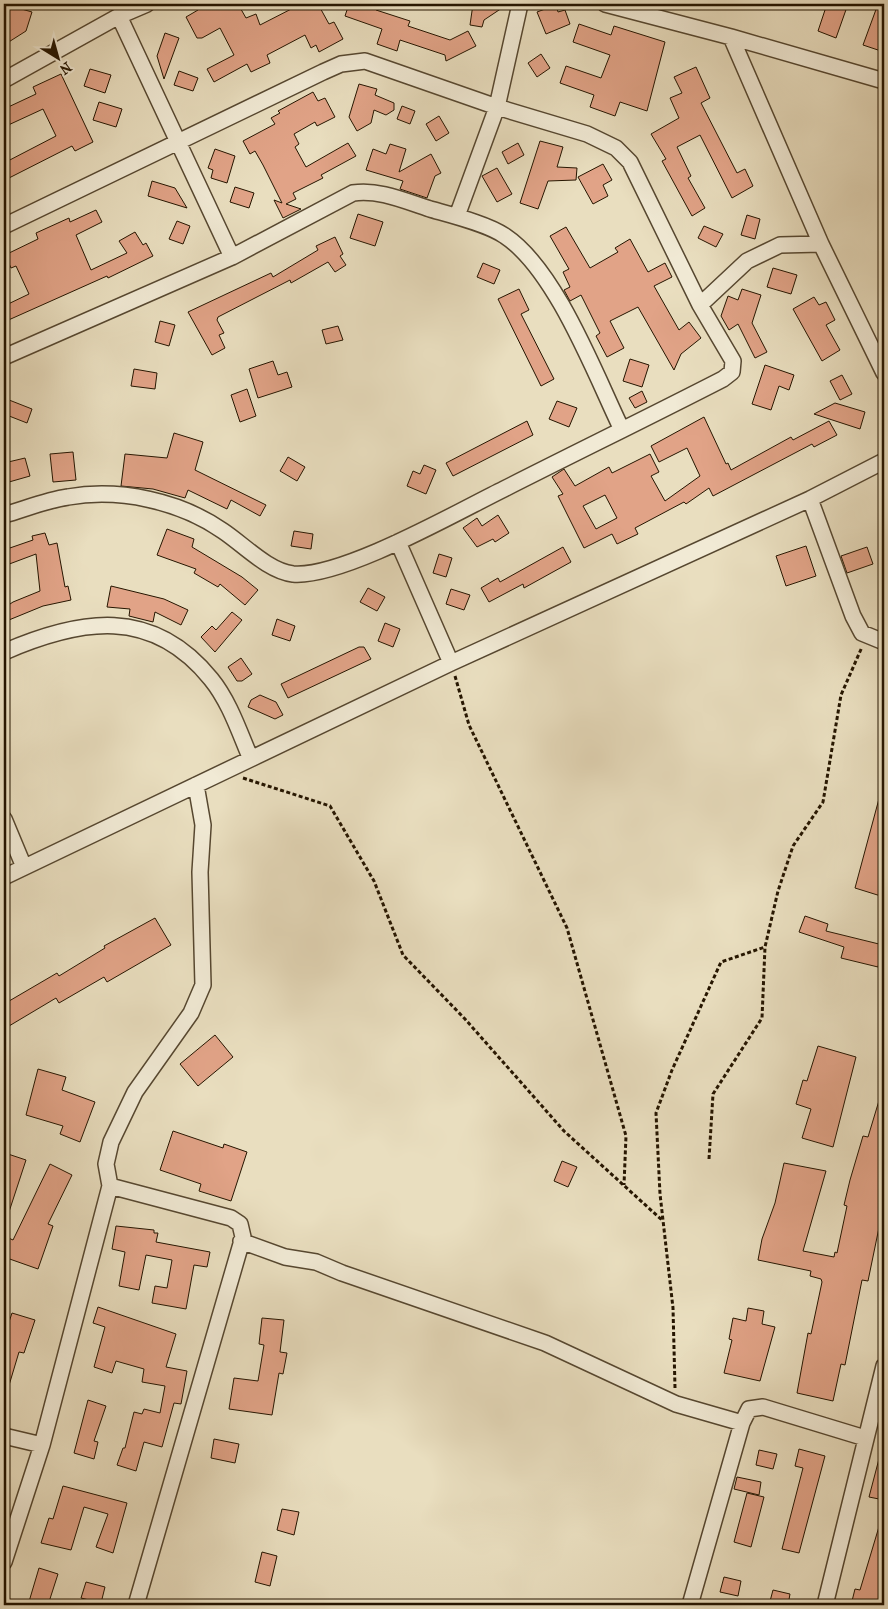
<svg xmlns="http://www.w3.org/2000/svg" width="888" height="1609" font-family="'IM FELL French Canon',serif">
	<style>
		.building { fill: #e1a387; stroke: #251500; fill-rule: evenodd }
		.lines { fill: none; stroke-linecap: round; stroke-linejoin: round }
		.minor-casing { stroke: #564730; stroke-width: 18 }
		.path { stroke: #251500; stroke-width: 3; stroke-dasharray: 4 2.5; stroke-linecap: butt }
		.minor { stroke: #f1ead5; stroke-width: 15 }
	</style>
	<rect width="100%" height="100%" fill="#e9debf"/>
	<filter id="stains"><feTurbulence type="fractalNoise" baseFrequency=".004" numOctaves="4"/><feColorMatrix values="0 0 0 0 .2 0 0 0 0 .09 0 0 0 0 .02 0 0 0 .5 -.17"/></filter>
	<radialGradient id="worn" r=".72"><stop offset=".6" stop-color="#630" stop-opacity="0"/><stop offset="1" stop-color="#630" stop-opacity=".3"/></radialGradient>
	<path class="building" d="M 4,4 L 32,12 L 26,31 L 4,45 Z
		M 195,4 L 238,4 L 246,18 L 256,14 L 260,25 L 301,4 L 318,4 L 329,24 L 334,22 L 343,39 L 319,52 L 316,45 L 311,48 L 305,35 L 267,55 L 270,63 L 251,72 L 247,64 L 214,82 L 207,69 L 234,55 L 220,28 L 202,38 L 197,38 L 186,17 L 198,10 Z
		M 349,4 L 378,4 L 376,10 L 410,21 L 408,26 L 450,40 L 468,31 L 476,46 L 446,61 L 445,55 L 400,40 L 397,51 L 377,44 L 382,29 L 345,16 Z
		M 473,4 L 508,4 L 484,20 L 482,27 L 470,25 Z
		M 827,4 L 848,4 L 836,38 L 818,31 Z
		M 878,4 L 884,4 L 884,52 L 863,45 Z
		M 556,5 L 558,12 L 565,10 L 570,24 L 546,34 L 537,12 Z
		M 579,24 L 611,35 L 614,26 L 665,42 L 647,111 L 620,102 L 615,116 L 590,107 L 594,95 L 560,83 L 566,66 L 601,78 L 610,55 L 573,42 Z
		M 165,33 L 179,38 L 164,79 L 157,56 Z
		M 541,54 L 550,68 L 537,77 L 528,63 Z
		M 696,67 L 710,98 L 701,103 L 737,173 L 745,169 L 753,186 L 732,198 L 700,135 L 677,147 L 691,176 L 688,178 L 705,208 L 692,216 L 662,161 L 666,159 L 651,134 L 679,118 L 670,98 L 682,93 L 674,77 Z
		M 90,69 L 111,75 L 105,93 L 84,86 Z
		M 179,71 L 198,78 L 193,91 L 174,85 Z
		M 61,74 L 93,142 L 75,151 L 72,146 L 7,179 L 4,171 L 4,163 L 56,136 L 43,109 L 4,127 L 4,109 L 36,94 L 33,87 Z
		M 359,84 L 377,89 L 375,95 L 394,103 L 394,110 L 386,115 L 374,110 L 371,123 L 357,131 L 349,117 Z
		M 313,92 L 318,101 L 325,98 L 335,117 L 317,126 L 315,122 L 294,134 L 299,144 L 295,147 L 306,167 L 348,143 L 356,156 L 321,175 L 323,178 L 293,193 L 296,199 L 286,204 L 301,209 L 283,218 L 274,200 L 282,203 L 263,165 L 255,151 L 250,154 L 243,141 L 275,124 L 271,118 L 280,113 L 278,111 Z
		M 99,102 L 122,109 L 116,127 L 93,120 Z
		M 402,106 L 415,111 L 410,124 L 397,119 Z
		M 439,116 L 449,133 L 436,141 L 426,124 Z
		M 540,141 L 563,147 L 557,167 L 577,168 L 576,180 L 548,181 L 538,209 L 520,203 Z
		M 518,143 L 524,155 L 508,164 L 502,152 Z
		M 390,144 L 406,149 L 399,172 L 431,154 L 441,173 L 435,176 L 427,198 L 400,189 L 403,181 L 366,170 L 373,149 L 386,154 Z
		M 215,149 L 235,156 L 227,183 L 211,178 L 213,170 L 208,168 Z
		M 603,164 L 612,180 L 603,185 L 608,196 L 593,204 L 578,177 Z
		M 497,168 L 512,194 L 497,202 L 482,176 Z
		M 152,181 L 175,188 L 187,208 L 148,196 Z
		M 235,187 L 254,193 L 249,208 L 230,202 Z
		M 96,210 L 102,222 L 76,235 L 91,270 L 127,253 L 119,241 L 135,232 L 143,245 L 146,243 L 153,256 L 108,278 L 107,276 L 4,322 L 4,306 L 29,294 L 16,266 L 11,268 L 5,255 L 38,239 L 36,233 L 69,218 L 70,222 Z
		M 358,214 L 383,222 L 375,246 L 350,238 Z
		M 747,215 L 760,219 L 755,239 L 741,235 Z
		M 177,221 L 190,226 L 183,244 L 169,239 Z
		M 704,226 L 723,234 L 716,247 L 698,238 Z
		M 566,227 L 590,268 L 618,252 L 615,248 L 630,239 L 648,272 L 665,263 L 672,277 L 654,286 L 679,330 L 689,322 L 701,338 L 681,354 L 674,370 L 638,307 L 610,321 L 624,348 L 607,357 L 596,336 L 600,333 L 581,295 L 570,301 L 564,290 L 570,287 L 563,272 L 569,269 L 550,236 Z
		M 335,237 L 343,254 L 340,256 L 346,265 L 335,272 L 328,262 L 291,283 L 290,280 L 218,317 L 217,320 L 224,333 L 219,335 L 225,348 L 212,355 L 188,312 L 271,273 L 273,277 L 318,250 L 316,246 Z
		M 483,263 L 500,270 L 494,284 L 477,277 Z
		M 773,268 L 797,275 L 791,294 L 767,287 Z
		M 519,289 L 529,310 L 521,314 L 554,379 L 541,386 L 498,299 Z
		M 742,289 L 761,295 L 752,323 L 767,352 L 755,358 L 738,324 L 729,330 L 721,316 L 728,296 L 738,300 Z
		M 814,297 L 819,305 L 826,302 L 835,320 L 826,325 L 840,350 L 822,361 L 793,309 Z
		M 160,321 L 175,325 L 169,346 L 155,342 Z
		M 338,326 L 343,340 L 326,344 L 322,330 Z
		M 630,359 L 649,365 L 642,387 L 623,381 Z
		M 273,361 L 278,375 L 287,372 L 292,387 L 258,398 L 249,369 Z
		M 765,365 L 794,375 L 789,390 L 779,386 L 771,410 L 752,404 Z
		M 134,369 L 157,373 L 155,389 L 131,386 Z
		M 842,375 L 852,394 L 840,400 L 830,381 Z
		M 247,389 L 256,416 L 240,422 L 231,395 Z
		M 642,391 L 647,402 L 635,408 L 629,398 Z
		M 4,398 L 32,409 L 27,423 L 4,414 Z
		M 557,401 L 577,408 L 569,427 L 549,419 Z
		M 835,403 L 865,412 L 860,429 L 814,414 Z
		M 704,417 L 726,464 L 728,463 L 731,470 L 791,437 L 793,440 L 829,421 L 837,435 L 814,447 L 812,444 L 713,496 L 709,488 L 686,504 L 684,502 L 635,528 L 638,534 L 617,544 L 612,534 L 584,548 L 558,496 L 563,494 L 552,477 L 564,469 L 575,486 L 609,467 L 612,473 L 650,454 L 659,472 L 651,476 L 665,501 L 700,476 L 687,448 L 659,462 L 651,446 ZM 605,495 L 617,518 L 596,529 L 583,506 Z
		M 527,421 L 533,435 L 453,476 L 446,463 Z
		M 174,433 L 203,442 L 195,470 L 266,505 L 260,516 L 231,500 L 227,509 L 188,490 L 185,498 L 153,489 L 121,486 L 125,454 L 167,458 Z
		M 73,452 L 76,480 L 53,482 L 50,454 Z
		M 288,457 L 305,467 L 297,481 L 280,471 Z
		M 25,458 L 30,476 L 9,482 L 4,463 Z
		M 424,465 L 436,470 L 426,494 L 407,486 L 413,471 L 420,474 Z
		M 498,515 L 509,533 L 495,542 L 493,539 L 477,547 L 463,528 L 477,518 L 482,526 Z
		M 167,529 L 194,539 L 192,547 L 242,577 L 258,590 L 245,605 L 220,584 L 218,587 L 194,573 L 196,569 L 157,555 Z
		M 294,531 L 313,534 L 311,549 L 291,546 Z
		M 45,533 L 49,545 L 57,543 L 65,587 L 68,586 L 71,600 L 43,606 L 4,622 L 4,608 L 13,602 L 40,591 L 36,554 L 4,566 L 4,550 L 33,540 L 32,536 Z
		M 806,546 L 816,576 L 786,586 L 776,556 Z
		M 563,547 L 571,562 L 524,588 L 523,584 L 489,602 L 481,588 L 498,578 L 500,582 Z
		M 867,547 L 873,564 L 847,573 L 841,556 Z
		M 439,554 L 452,558 L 446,577 L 433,573 Z
		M 111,586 L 164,599 L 188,610 L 181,625 L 155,612 L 153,622 L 129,616 L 130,609 L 107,607 Z
		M 368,588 L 385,597 L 377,611 L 360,602 Z
		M 451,589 L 470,595 L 464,610 L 446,604 Z
		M 232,612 L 242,620 L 215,652 L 201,637 L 212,626 L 216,630 Z
		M 277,619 L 295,626 L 290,641 L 272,635 Z
		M 385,623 L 400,629 L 393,647 L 378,641 Z
		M 359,647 L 364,647 L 371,659 L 288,698 L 281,684 Z
		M 241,658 L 252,674 L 242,681 L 237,681 L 228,667 Z
		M 260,695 L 276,702 L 283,715 L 275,719 L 248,707 L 251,700 Z
		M 880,795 L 884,796 L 884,897 L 855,888 Z
		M 805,916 L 828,924 L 826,931 L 883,945 L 878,967 L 841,958 L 844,947 L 799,932 Z
		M 155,918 L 171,945 L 107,982 L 104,977 L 59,1003 L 56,998 L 4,1029 L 4,1004 L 57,973 L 59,976 L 105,948 L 104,946 Z
		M 215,1035 L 233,1057 L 198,1086 L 180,1064 Z
		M 818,1046 L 856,1057 L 833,1147 L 802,1138 L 811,1109 L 796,1104 L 803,1080 L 807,1081 Z
		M 38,1069 L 66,1077 L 62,1090 L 95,1102 L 80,1142 L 60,1134 L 63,1126 L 26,1115 Z
		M 881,1094 L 884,1094 L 884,1214 L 882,1213 L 868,1281 L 862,1280 L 845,1365 L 841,1364 L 833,1401 L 797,1393 L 808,1333 L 811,1334 L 822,1282 L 821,1279 L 810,1276 L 811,1271 L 758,1260 L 762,1239 L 775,1203 L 784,1163 L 826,1171 L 803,1251 L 834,1257 L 835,1252 L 837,1253 L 847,1206 L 844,1205 L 850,1180 L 863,1136 L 868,1137 Z
		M 173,1131 L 223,1148 L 224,1144 L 247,1152 L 231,1201 L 199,1191 L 201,1184 L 160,1170 Z
		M 8,1154 L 26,1160 L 6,1221 L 4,1220 L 4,1167 Z
		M 562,1161 L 577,1167 L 568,1187 L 554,1181 Z
		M 50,1164 L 72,1175 L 48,1224 L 53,1226 L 38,1269 L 4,1257 L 4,1236 L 13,1240 Z
		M 116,1226 L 154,1230 L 154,1233 L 158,1233 L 156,1242 L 210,1252 L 207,1267 L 194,1265 L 186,1309 L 152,1303 L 155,1286 L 167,1288 L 172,1260 L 146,1255 L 139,1290 L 119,1286 L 125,1252 L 112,1249 Z
		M 98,1307 L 176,1334 L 166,1367 L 187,1371 L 181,1404 L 174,1403 L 162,1447 L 144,1442 L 136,1471 L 117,1465 L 123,1448 L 125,1448 L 134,1412 L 142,1414 L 144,1409 L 160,1413 L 165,1386 L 142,1382 L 144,1369 L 116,1361 L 112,1373 L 94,1367 L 105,1327 L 93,1323 Z
		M 748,1308 L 764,1311 L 762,1324 L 775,1327 L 760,1381 L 724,1373 L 732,1340 L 729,1339 L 733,1318 L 746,1321 Z
		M 12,1313 L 35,1320 L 24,1353 L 19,1352 L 7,1392 L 4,1392 L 4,1337 Z
		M 262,1318 L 284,1320 L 280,1352 L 287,1353 L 283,1374 L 279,1373 L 272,1415 L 229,1409 L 234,1378 L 258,1381 L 264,1345 L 259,1344 Z
		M 88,1400 L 106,1406 L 94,1441 L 98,1442 L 94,1459 L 74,1453 Z
		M 214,1439 L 239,1444 L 235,1463 L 211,1458 Z
		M 799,1449 L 825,1456 L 799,1553 L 782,1549 L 803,1468 L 795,1466 Z
		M 759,1450 L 777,1454 L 773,1469 L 756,1465 Z
		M 880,1455 L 884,1456 L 884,1500 L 869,1497 Z
		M 737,1477 L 761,1482 L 759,1495 L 734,1489 Z
		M 63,1486 L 127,1503 L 113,1553 L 96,1547 L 108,1514 L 84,1507 L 71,1550 L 41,1543 L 49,1518 L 53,1519 Z
		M 747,1493 L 764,1497 L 751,1547 L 734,1542 Z
		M 282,1509 L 299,1512 L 294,1535 L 277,1530 Z
		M 881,1520 L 884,1520 L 884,1605 L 851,1605 L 855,1589 L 860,1590 Z
		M 262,1552 L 277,1556 L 270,1586 L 255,1582 Z
		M 39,1568 L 58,1574 L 48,1605 L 28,1605 Z
		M 724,1577 L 741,1581 L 738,1596 L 720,1592 Z
		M 86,1582 L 105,1587 L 101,1603 L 81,1598 Z
		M 773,1590 L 790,1594 L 788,1605 L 769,1605 Z"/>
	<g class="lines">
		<g class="minor-casing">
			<path id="minor" d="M 605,4 L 731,37 L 821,244 L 884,373
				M 119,16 L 232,257
				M 731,37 L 884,81
				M 4,80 L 119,16 L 147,4
				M 457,216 L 497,107 L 520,4
				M 4,226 L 323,72 L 341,64 L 365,61 L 497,107 L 587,134 L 616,148 L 630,162 L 700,305 L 733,361 L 732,372 L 723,379 C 651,416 577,452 504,489 C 457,512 342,578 293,574 C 268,571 244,545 223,531 C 180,501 120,488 68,497 C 47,500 25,509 4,515
				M 700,305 L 747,261 L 780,245 L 821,244
				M 4,357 L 232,257 L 353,193 C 379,189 405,201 430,209 C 451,215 488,224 505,236 C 556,270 595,374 622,430
				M 810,499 L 853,616 L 862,633 L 884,642
				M 398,542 L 451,663
				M 4,652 C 80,619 152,606 211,679 C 229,701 239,731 250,757
				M 4,819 L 24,867
				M 4,877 L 451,663 L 810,499 L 884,461
				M 110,1186 L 106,1164 L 111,1142 L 135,1092 L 191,1013 L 203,985 L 200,872 L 203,825 L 196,785
				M 241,1241 L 285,1257 L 316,1262 L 342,1273 L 545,1343 L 676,1404 L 742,1423
				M 4,1436 L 42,1445
				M 4,1562 L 42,1445 L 110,1186 L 231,1218 L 240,1224 L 243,1237 L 136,1605
				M 690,1605 L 742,1423 L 749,1409 L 763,1407 L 865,1438
				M 825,1605 L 884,1366"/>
		</g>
		<path class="path" d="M 455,676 L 469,725 L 567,928 L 626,1136 L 624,1185
			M 243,778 L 330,806 L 374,881 L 403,955 L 465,1019 L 564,1131 L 663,1221
			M 709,1159 L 713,1094 L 762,1018 L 765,947 L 778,891 L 793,846 L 823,802 L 841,695 L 862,647
			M 675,1388 L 673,1308 L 660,1194 L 656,1113 L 672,1070 L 721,962 L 765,947"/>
		<use href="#minor" class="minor"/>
	</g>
	<rect width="888" height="1609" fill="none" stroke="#e9debf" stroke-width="20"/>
	<rect x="5" y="5" width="878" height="1599" fill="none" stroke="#251500" stroke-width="2.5"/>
	<rect x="10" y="10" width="868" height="1589" fill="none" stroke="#251500"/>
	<g transform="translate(58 58) rotate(143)" stroke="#f1ead5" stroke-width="4" paint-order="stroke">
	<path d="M0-4L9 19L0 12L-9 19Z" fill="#251500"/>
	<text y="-8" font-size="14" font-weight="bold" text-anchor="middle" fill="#251500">N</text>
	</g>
	<rect width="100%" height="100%" filter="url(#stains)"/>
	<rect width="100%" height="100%" fill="url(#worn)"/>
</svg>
